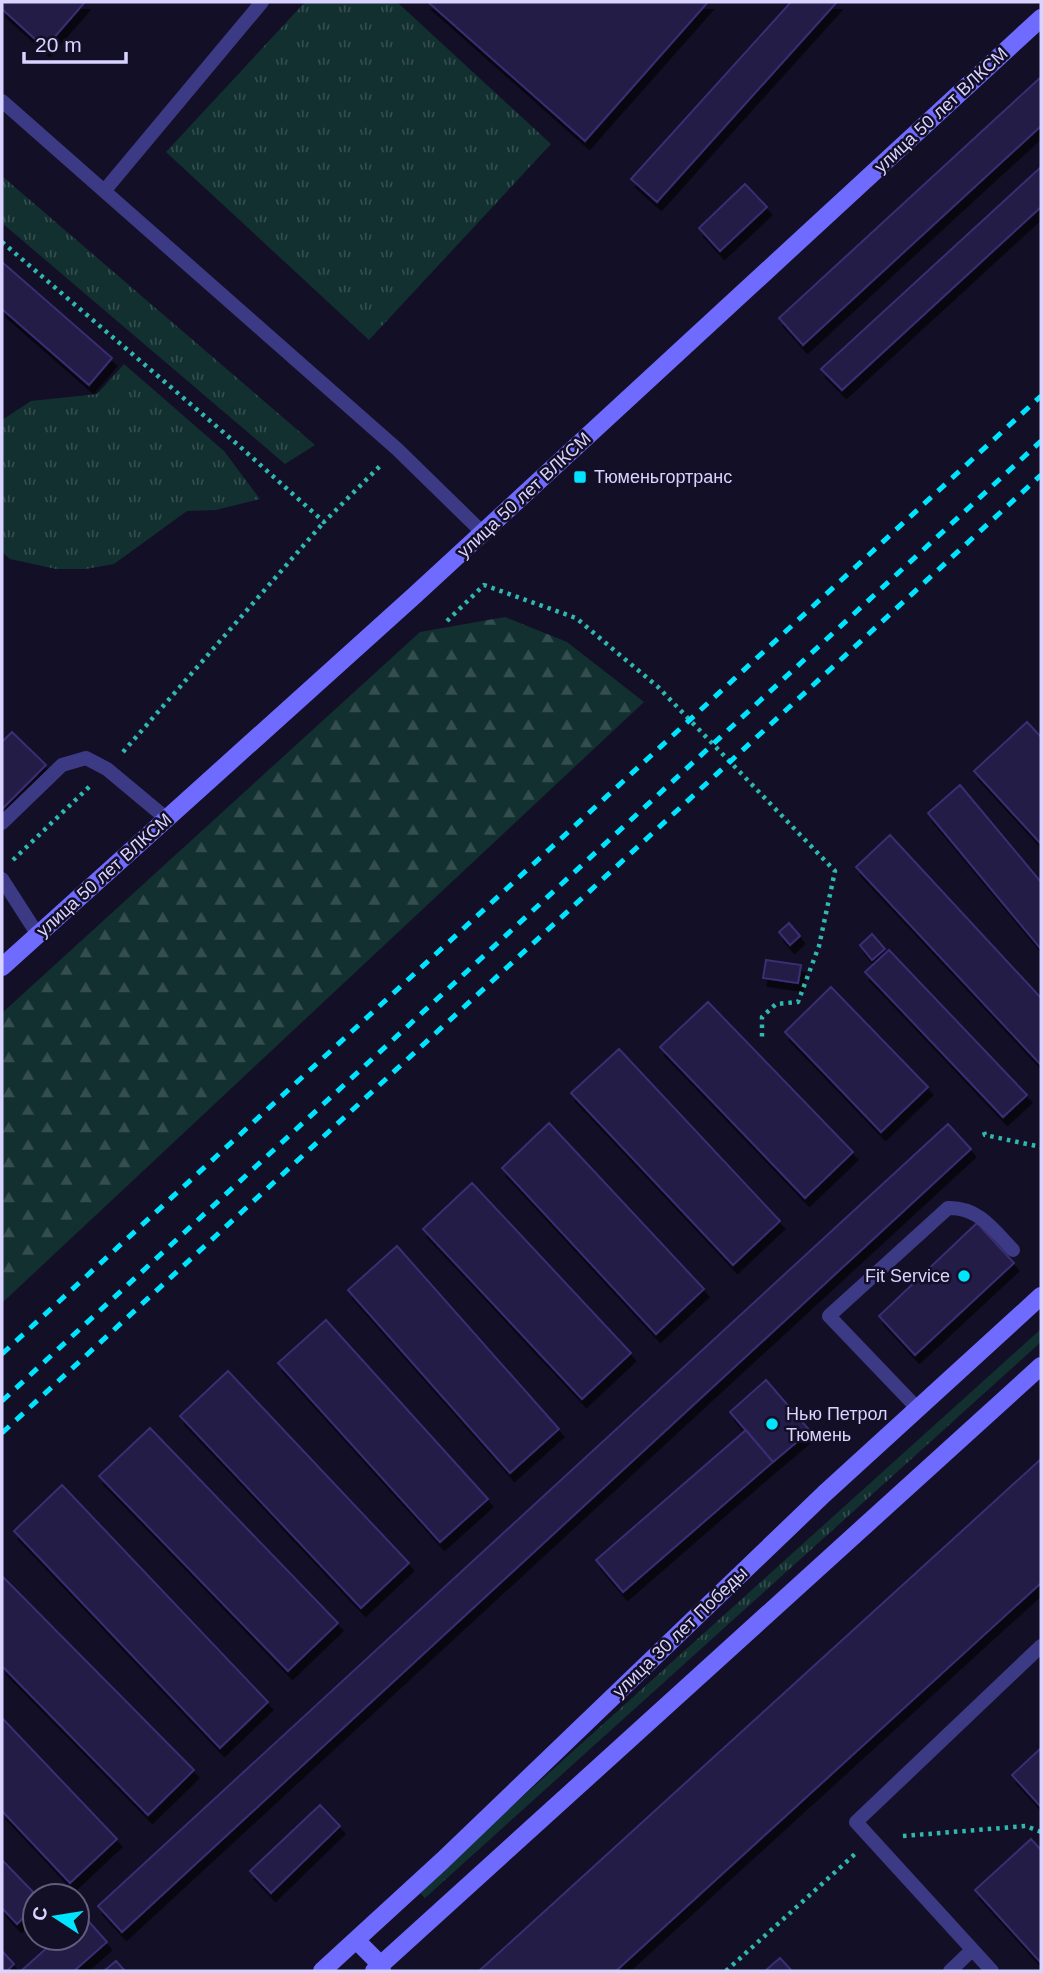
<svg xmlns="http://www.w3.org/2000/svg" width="1043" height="1973" font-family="Arial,sans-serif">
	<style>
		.grass { fill: url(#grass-tufts) }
		.forest { fill: url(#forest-firs) }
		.building { fill: #241b47; stroke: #3b2d73; stroke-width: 2; filter: url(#shadow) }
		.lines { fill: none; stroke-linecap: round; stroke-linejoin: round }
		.path { stroke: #2fb8b0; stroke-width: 4.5; stroke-dasharray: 3.5 5; stroke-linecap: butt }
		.lane { stroke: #3d3a85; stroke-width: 14 }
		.secondary { stroke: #6f6bff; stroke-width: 18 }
		.rail { stroke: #00e5ff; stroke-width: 5; stroke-dasharray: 10 9; stroke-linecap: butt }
		.poi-dot { fill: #00e5ff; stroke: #130f26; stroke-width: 2.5 }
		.labels { text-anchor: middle; stroke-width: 5; stroke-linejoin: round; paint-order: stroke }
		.street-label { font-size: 18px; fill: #d9d4ff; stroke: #130f26 }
		.poi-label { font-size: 18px; fill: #d9d4ff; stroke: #130f26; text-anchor: start }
	</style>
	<defs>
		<pattern id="grass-tufts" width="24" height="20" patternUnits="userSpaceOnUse" patternTransform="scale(1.75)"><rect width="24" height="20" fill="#12302f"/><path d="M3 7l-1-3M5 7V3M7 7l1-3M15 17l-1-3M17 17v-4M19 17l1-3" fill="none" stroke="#344d4e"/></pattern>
		<pattern id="forest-firs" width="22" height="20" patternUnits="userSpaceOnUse" patternTransform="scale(1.75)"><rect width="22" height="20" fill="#12302f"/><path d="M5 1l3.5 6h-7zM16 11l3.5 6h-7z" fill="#344d4e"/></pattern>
		<filter id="shadow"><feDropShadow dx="4.5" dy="8" stdDeviation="0" flood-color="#0009"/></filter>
	</defs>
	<rect width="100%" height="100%" fill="#130f26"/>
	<path class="grass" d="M 305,2 L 397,2 L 551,144 L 369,340 L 166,152 Z
		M 2,176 L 315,445 L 285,464 L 2,223 Z
		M 124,364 L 224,451 L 260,499 L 216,510 L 187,511 L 114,564 L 86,569 L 56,569 L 10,559 L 2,552 L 2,420 L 31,401 L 97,394 Z
		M 1041,1329 L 1041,1342 L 425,1898 L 418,1891 Z"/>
	<path class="forest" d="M 505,617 L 567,642 L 644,702 L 2,1303 L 2,1013 L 420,632 Z"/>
	<path class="building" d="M 2,2 L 85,2 L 45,48 L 2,9 Z
		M 428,2 L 708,2 L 585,141 Z
		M 791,2 L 837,2 L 657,202 L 631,179 Z
		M 1041,77 L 1041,126 L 803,345 L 779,318 Z
		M 1041,167 L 1041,207 L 842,390 L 821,369 Z
		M 745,184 L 767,207 L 720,251 L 699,228 Z
		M 2,262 L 112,358 L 89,385 L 2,309 Z
		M 1027,722 L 1041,737 L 1041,844 L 974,771 Z
		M 12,732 L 46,765 L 2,809 L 2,742 Z
		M 960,785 L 1041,882 L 1041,949 L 928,813 Z
		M 890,835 L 1041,998 L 1041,1065 L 856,867 Z
		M 789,923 L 800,936 L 790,945 L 779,932 Z
		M 872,934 L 885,949 L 872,960 L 860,945 Z
		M 889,950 L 1027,1095 L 1003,1117 L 865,972 Z
		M 766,960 L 801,965 L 798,983 L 763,978 Z
		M 831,987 L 928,1087 L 881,1132 L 785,1032 Z
		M 708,1002 L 853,1152 L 805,1198 L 660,1047 Z
		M 619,1049 L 780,1221 L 733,1265 L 571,1093 Z
		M 549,1123 L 704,1289 L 656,1334 L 502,1168 Z
		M 948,1124 L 971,1149 L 122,1932 L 98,1906 Z
		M 472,1183 L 631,1353 L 582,1399 L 423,1229 Z
		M 977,1223 L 1014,1263 L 915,1355 L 879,1316 Z
		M 397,1246 L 559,1429 L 510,1473 L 348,1290 Z
		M 326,1320 L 488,1499 L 440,1542 L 278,1363 Z
		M 228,1371 L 409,1563 L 361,1608 L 180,1416 Z
		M 766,1380 L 810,1431 L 773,1462 L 730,1412 Z
		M 150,1428 L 338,1623 L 288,1671 L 99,1476 Z
		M 746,1430 L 773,1462 L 623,1592 L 596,1560 Z
		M 1041,1459 L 1041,1583 L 616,1971 L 479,1971 Z
		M 62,1485 L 268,1702 L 220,1748 L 14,1531 Z
		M 2,1576 L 194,1770 L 148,1815 L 2,1666 Z
		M 2,1718 L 117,1839 L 70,1883 L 2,1811 Z
		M 1041,1748 L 1041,1807 L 1012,1775 Z
		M 320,1805 L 340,1826 L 271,1893 L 250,1871 Z
		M 1031,1839 L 1041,1850 L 1041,1963 L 975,1890 Z
		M 2,1860 L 37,1896 L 35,1896 L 35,1906 L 17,1924 L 2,1908 Z
		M 83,1915 L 107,1942 L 74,1971 L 21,1971 L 58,1938 L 77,1938 L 77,1921 Z
		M 2,1951 L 14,1964 L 7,1971 L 2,1971 Z
		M 780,1958 L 792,1971 L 765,1971 Z
		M 116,1961 L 125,1971 L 104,1971 Z"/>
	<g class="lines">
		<path class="path" d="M 2,242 L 237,444 L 324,522 L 381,465
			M 447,621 L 484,585 L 576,618 L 658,687 L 835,871 L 819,946 L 798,1002 L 776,1004 L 762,1017 L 762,1038
			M 123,752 L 324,522
			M 13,860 L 90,786
			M 984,1132 L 985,1135 L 1041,1147
			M 903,1836 L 1026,1826 L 1041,1832
			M 726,1971 L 855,1854"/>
		<path class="lane" d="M 2,101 L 397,449 L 483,533
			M 105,190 L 262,2
			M 2,823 L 62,765 L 86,758 L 107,769 L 167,819
			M 2,879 L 38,935
			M 918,1409 L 829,1316 L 948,1208 C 978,1207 993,1229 1013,1250
			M 950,1971 L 972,1950
			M 992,1971 L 856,1822 L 1041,1646"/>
		<path class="secondary" d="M 2,967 L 415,595 L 1041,18
			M 356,1940 L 381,1965 L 382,1971
			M 322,1971 L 442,1861 L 824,1494 L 1041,1296
			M 374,1971 L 1041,1366"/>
		<path class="rail" d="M 2,1354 L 1041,396
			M 2,1401 L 1041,441
			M 2,1433 L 1041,475"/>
	</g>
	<g class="poi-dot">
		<rect x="573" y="470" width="14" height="14" rx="3.5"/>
		<circle cx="964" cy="1276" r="7"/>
		<circle cx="772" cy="1424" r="7"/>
	</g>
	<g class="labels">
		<g class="street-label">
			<text transform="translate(941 110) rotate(-43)" y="6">улица 50 лет ВЛКСМ</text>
			<text transform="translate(524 495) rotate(-43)" y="6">улица 50 лет ВЛКСМ</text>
			<text transform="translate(104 875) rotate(-42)" y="6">улица 50 лет ВЛКСМ</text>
			<text transform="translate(680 1632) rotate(-44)" y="6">улица 30 лет Победы</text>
		</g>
		<g class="poi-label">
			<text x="594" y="483">Тюменьгортранс</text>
			<text x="950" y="1282" text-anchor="end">Fit Service</text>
			<text x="786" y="1420">Нью Петрол<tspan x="786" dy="21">Тюмень</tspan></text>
		</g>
	</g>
	<rect width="1043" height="1973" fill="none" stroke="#d9d4ff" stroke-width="7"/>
	<g transform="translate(56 1917) rotate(282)"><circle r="33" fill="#130f26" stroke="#625e7d" stroke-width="2"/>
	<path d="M0-5L12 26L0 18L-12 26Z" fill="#00e5ff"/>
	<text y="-10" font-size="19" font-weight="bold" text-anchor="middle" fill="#d9d4ff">С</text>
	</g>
	<path d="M24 52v10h102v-10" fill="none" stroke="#d9d4ff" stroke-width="3.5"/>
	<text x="35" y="52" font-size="21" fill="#d9d4ff" stroke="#130f26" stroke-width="5" paint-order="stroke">20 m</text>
</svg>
